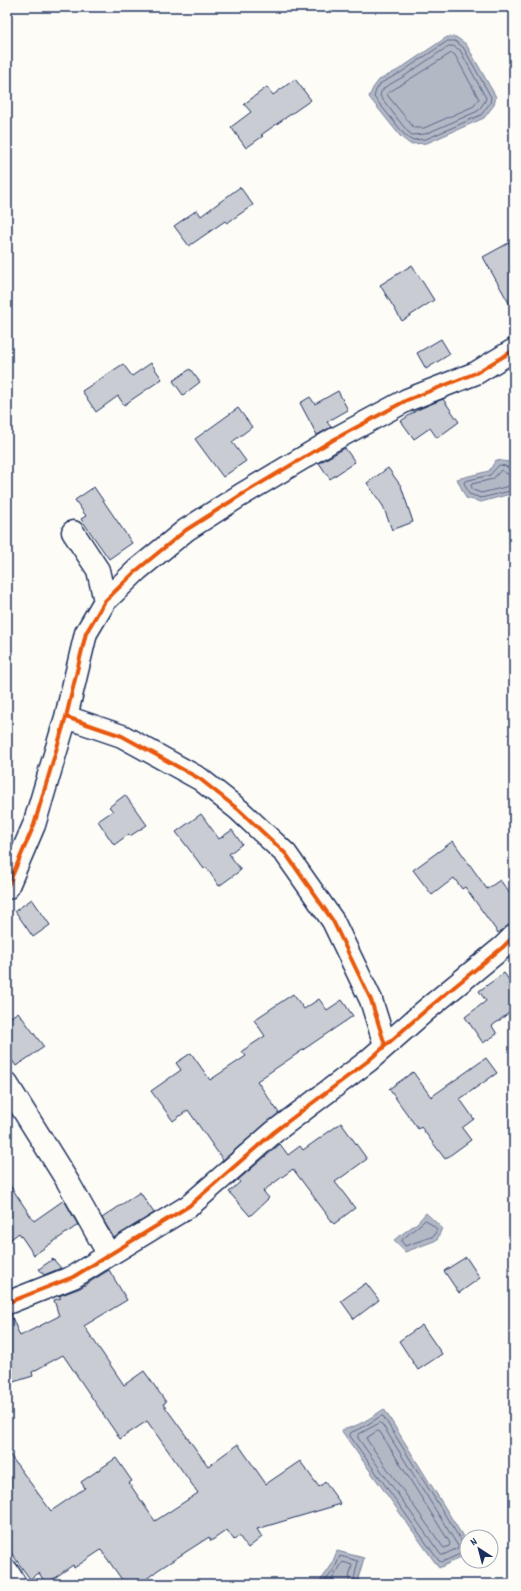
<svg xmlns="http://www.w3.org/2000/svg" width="521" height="1591" font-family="Dekko,sans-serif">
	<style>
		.water { fill: #b3b8c5; stroke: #76819c }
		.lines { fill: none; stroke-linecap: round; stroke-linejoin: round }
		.shore { stroke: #586687; stroke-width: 1 }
		.building { fill: #c9ccd3; stroke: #1b2f5e }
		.minor-casing { stroke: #1b2f5e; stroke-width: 25 }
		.minor { stroke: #fdfcf7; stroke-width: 22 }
		.cycleway-casing { stroke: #fdfcf7; stroke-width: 6 }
		.cycleway { stroke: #e8590c; stroke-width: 4 }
	</style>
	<rect width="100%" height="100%" fill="#fdfcf7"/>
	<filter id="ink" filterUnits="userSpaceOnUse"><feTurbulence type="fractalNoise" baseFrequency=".025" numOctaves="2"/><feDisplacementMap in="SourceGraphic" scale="8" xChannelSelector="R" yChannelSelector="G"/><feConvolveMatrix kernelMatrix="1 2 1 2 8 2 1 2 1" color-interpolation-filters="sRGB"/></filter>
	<g filter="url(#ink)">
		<path class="water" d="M 447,37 L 456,37 L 466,44 L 496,97 L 494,105 L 484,118 L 427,143 L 410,144 L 401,137 L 369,97 L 373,88 L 379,80 L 398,70 Z
			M 496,460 L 509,462 L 514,470 L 514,493 L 481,502 L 466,498 L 457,479 L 489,471 Z
			M 426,1213 L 442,1228 L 437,1240 L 405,1252 L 394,1240 L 417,1223 Z
			M 384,1409 L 467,1543 L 467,1554 L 439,1568 L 341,1430 C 358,1427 370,1418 384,1409 Z
			M 337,1551 L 364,1558 L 358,1579 L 362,1584 L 318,1584 L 331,1566 Z"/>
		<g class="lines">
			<path class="shore" d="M 448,41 L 455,41 L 463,47 L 491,97 L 490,103 L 481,115 L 426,139 L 411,140 L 404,134 L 374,97 L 376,90 L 381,83 L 400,73 Z
				M 449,46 L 453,46 L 460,50 L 486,98 L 485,101 L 478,111 L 425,134 L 412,135 L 407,131 L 380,96 L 381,92 L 385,87 L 403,77 Z
				M 452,53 L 455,55 L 479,99 L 474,106 L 424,128 L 414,128 L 388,96 L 387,94 Z
				M 514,471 L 510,470 L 506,466 L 499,465 L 490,475 L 465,481 L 464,483 L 469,494 L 481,498 L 514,490
				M 514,476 L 509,475 L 501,470 L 493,479 L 472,484 L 471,486 L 473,490 L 481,493 L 514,485
				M 426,1220 L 437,1229 L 434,1236 L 405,1246 L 402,1242 L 402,1240 Z
				M 380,1423 L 382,1424 L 458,1546 L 458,1548 L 443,1555 L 441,1555 L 358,1438 L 358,1435 Z
				M 378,1431 L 380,1432 L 450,1543 L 449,1546 L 445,1548 L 443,1547 L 367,1440 L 367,1438 Z
				M 467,1544 L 462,1542 L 383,1416 L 381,1416 L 365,1426 L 350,1433 L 350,1436 L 439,1561 L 442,1562 L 467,1551
				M 323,1584 L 335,1568 L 340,1556 L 358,1561 L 354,1579 L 357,1584
				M 329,1584 L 343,1562 L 352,1565 L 349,1578 L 350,1584"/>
		</g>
		<path class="building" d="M 295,79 L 311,100 L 261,135 L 263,136 L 246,148 L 231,127 L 251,112 L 244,104 L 267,87 L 273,95 Z
			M 240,187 L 253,205 L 227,223 L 225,221 L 189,246 L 174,226 L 197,210 L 201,216 Z
			M 514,240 L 514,312 L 483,257 Z
			M 412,265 L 434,300 L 402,321 L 380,285 Z
			M 441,339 L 450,354 L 426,369 L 417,353 Z
			M 151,363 L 162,379 L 124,405 L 118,396 L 96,412 L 82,391 L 123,364 L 132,376 Z
			M 190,369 L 200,382 L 183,395 L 173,381 Z
			M 338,391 L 348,410 L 327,422 L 331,427 L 317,435 L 300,403 L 310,397 L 315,404 Z
			M 443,399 L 459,422 L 437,438 L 430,428 L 414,439 L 401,421 L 417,410 Z
			M 238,408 L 252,427 L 232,442 L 246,461 L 223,477 L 195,439 Z
			M 345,448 L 355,462 L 330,479 L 319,463 Z
			M 388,468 L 401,486 L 413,522 L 392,530 L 383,506 L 367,483 Z
			M 94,487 L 132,543 L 109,559 L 81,519 L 86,516 L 75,500 Z
			M 125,795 L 147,825 L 130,836 L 129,834 L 114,845 L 98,821 L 113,811 L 109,807 Z
			M 201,814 L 219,839 L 232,830 L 242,844 L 229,854 L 241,870 L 219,886 L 206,867 L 204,869 L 176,832 Z
			M 453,841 L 487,889 L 500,880 L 514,899 L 514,922 L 498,933 L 465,887 L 462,889 L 454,878 L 432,895 L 413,870 Z
			M 32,899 L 50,925 L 33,937 L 15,911 Z
			M 504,973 L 514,987 L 514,1009 L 492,1026 L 497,1034 L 483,1043 L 465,1017 L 486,1001 L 479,991 Z
			M 293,994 L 304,1009 L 319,999 L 327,1010 L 342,1000 L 353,1016 L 257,1081 L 279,1113 L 223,1160 L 188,1110 L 173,1121 L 151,1091 L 181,1070 L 176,1063 L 191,1053 L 210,1080 L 246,1056 L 242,1051 L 265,1036 L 254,1020 Z
			M 18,1012 L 44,1047 L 16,1066 L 7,1053 L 7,1020 Z
			M 486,1058 L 497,1073 L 460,1099 L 474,1119 L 462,1128 L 471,1140 L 445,1159 L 421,1127 L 418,1129 L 389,1089 L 413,1072 L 431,1097 Z
			M 341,1123 L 367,1159 L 335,1182 L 355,1208 L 334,1224 L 293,1169 L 263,1191 L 269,1198 L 250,1216 L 229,1192 L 240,1182 L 238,1180 L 280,1144 L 288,1155 L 300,1146 L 303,1150 Z
			M 7,1181 L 34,1221 L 64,1200 L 78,1225 L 34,1255 L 19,1233 L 7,1242 Z
			M 140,1192 L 154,1213 L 114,1238 L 102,1218 Z
			M 466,1257 L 480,1278 L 459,1293 L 444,1271 Z
			M 53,1259 L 61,1268 L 44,1275 L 39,1269 Z
			M 109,1270 L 127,1300 L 84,1326 L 124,1385 L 144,1371 L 166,1402 L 163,1404 L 208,1466 L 238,1444 L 266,1484 L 300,1461 L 319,1487 L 325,1482 L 341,1504 L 257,1529 L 262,1537 L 248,1548 L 239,1536 L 234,1540 L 227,1530 L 211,1541 L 209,1537 L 158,1570 L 140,1584 L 125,1584 L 101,1550 L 74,1568 L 73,1565 L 46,1584 L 39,1573 L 30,1579 L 7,1547 L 7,1451 L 51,1511 L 85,1488 L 81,1482 L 116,1458 L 132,1481 L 129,1483 L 155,1521 L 198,1493 L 147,1421 L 120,1439 L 63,1355 L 32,1372 L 33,1376 L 7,1384 L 7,1315 L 11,1315 L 20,1336 L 59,1316 L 54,1300 L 61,1298 L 59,1296 L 80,1288 Z
			M 366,1283 L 379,1300 L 354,1319 L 341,1301 Z
			M 422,1325 L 442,1354 L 418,1370 L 399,1341 Z"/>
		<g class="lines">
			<g class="minor-casing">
				<path id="minor" d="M 73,532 L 98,570 L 105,601
					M 66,717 L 122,736 L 200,779 L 239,810 L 286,854 L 333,921 L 371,1000 L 385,1045
					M 7,888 L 34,825 L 66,717 L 86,633 L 105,601 L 137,570 L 186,530 L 241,495 L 333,440 L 407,400 L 476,373 L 514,350
					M 7,1084 L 68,1182 L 109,1255
					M 7,1303 L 73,1277 L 189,1206 L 274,1132 L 368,1061 L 426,1010 L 503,947 L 514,936
					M 7,1571 L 15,1584"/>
			</g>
			<use href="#minor" class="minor"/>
			<g class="cycleway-casing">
				<path id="cycleway" d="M 66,717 L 122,736 L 200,779 L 239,810 L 286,854 L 333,921 L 371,1000 L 385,1045
					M 7,888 L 34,825 L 66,717 L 86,633 L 105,601 L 137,570 L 186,530 L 241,495 L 333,440 L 407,400 L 476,373 L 514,350
					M 7,1303 L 73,1277 L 189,1206 L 274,1132 L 368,1061 L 426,1010 L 503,947 L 514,936"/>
			</g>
			<use href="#cycleway" class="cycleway"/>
		</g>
	</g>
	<rect width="521" height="1591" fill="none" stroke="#fdfcf7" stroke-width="24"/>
	<rect x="12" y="12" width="497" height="1567" fill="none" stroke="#1b2f5e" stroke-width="1.5" filter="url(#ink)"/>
	<g transform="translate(479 1549) rotate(324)"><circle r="19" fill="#fdfcf7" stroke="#a3aaba"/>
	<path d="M0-3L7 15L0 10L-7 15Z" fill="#1b2f5e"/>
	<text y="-6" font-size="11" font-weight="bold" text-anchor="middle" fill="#1b2f5e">N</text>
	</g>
</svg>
